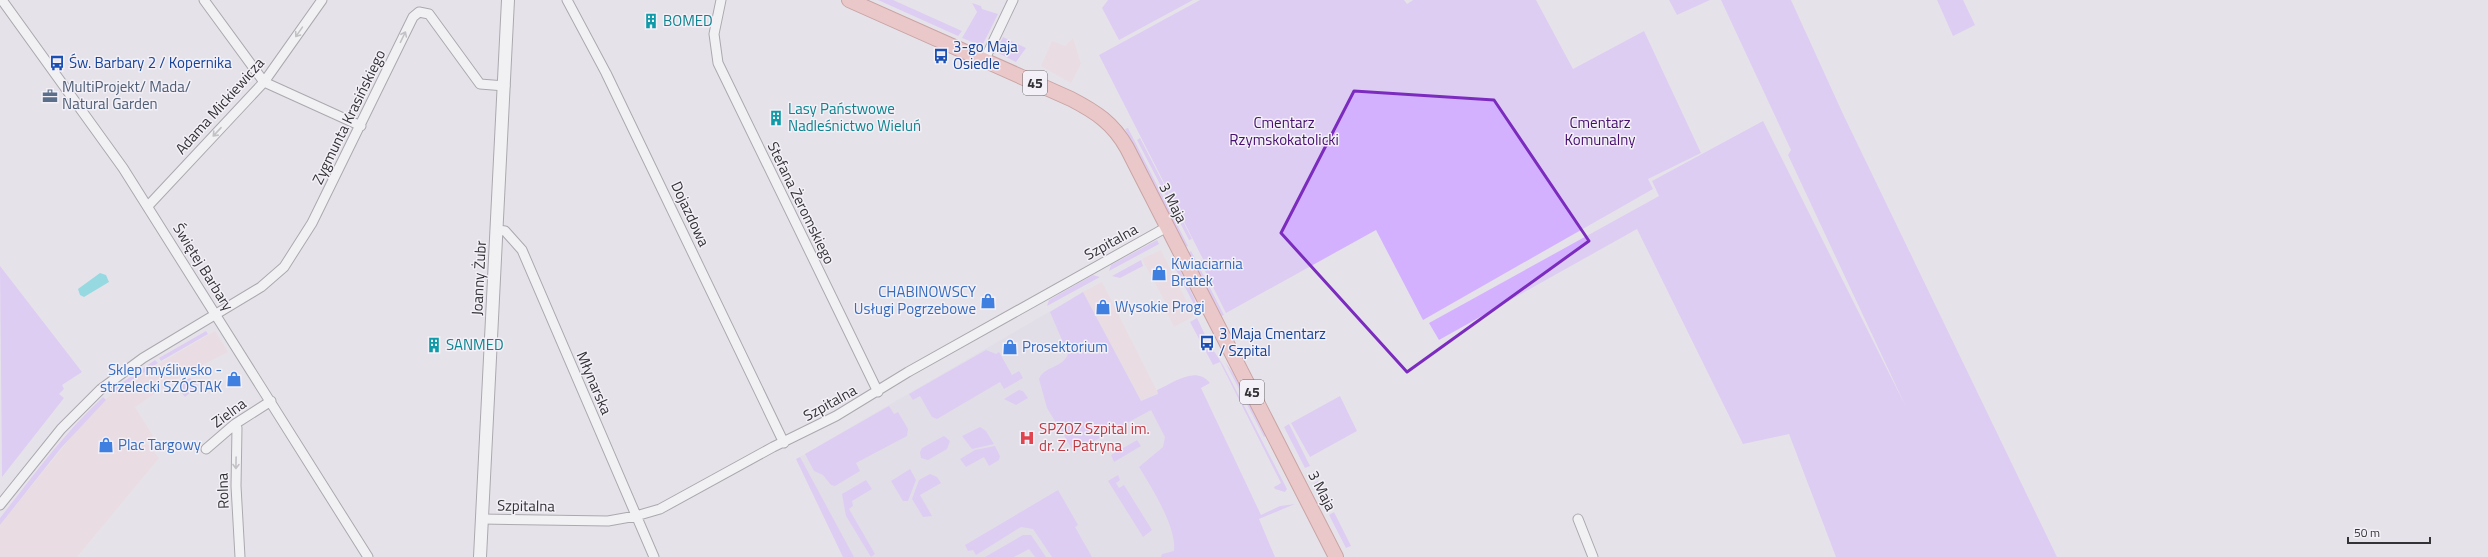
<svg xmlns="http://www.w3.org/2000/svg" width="2488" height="557" font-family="'Titillium Web',sans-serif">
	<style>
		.commercial { fill: #edd3d9 }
		.built { fill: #ddd8e5 }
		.green { fill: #d4b1ff }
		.water { fill: #35cdd8 }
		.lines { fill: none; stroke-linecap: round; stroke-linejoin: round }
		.street-casing { stroke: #646267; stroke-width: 11 }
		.secondary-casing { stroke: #646267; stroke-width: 14 }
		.primary-casing { stroke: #a75652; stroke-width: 16 }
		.street { stroke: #fff; stroke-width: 9 }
		.secondary { stroke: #fff; stroke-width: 12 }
		.primary { stroke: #efa5a0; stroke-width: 14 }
		.oneway { stroke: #99989a }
		.marked { fill: none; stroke: #7b2cbf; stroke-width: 3; stroke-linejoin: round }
		.labels { text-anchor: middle; stroke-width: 3; stroke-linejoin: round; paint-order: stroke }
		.shield { fill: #f3f0f7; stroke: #6d6b6f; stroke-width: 1 }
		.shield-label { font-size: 14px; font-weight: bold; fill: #333235 }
		.culture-label { font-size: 15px; fill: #0d838f; stroke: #f3f0f7; text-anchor: start }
		.transit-label { font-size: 15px; fill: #164399; stroke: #f3f0f7; text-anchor: start }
		.service-label { font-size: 15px; fill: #4e5e75; stroke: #f3f0f7; text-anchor: start }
		.street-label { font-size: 15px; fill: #333235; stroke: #f3f0f7 }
		.park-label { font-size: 15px; fill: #460e6f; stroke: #f3f0f7 }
		.shop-label { font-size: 15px; fill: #366cbe; stroke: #f3f0f7; text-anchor: start }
		.health-label { font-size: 15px; fill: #be3a42; stroke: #f3f0f7; text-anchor: start }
	</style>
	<rect width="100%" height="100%" fill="#e5e3e9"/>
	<path class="commercial" d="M 1073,38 L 1081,64 L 1071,83 L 1041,66 L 1052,41 L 1065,46 Z
		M 1161,250 L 1194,316 L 1174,327 L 1165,309 L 1168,307 L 1142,259 Z
		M 1102,282 L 1158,393 L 1141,400 L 1083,292 Z
		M 215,331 L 228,352 L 181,376 L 135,407 L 153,436 L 146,442 L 159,458 L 77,557 L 0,557 L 0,525 L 86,419 L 108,397 L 135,378 Z"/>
	<path class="built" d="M 1083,292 L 1141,400 L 1193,379 L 1275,557 L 843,557 L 796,459 Z"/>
	<path class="green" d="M 878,0 L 893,0 L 962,31 L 958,36 Z
		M 1108,0 L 1193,0 L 1119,40 L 1102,8 Z
		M 1200,0 L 1404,0 L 1407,4 L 1413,0 L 1536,0 L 1573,69 L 1644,31 L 1701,153 L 1648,179 L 1653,189 L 1423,320 L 1376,230 L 1226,313 L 1200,261 L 1202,260 L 1206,265 L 1099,55 Z
		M 1669,0 L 1710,0 L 1677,15 Z
		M 1721,0 L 1791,0 L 1843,114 L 2057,557 L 1836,557 L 1789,434 L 1743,444 L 1637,229 L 1439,340 L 1429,323 L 1659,196 L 1652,181 L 1763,121 L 1906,407 L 1788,155 L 1791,150 Z
		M 1937,0 L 1963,0 L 1975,25 L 1953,36 Z
		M 972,3 L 981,6 L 982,9 L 998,14 L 982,46 L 962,38 L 977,12 Z
		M 1003,37 L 1026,48 L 1016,62 L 996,52 Z
		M 1128,128 L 1188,246 L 1185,247 L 1125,129 Z
		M 1140,138 L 1192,239 L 1189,240 L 1137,140 Z
		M 1157,240 L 1159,244 L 1109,271 L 1111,265 Z
		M 1191,251 L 1224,315 L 1221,316 L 1188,253 Z
		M 1141,260 L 1143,266 L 1120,278 L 1112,276 Z
		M 1175,260 L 1194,298 L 1200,316 L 1172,262 Z
		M 0,266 L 82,372 L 62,385 L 64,389 L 59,394 L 64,398 L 2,477 Z
		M 1093,275 L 1100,277 L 1047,306 L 1049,300 Z
		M 1083,292 L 1141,401 L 1158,394 L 1157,390 C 1173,383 1196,365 1210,383 L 1201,388 L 1261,515 L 1280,506 L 1295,504 L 1259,519 L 1275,557 L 1161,557 L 1162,554 L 1174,551 C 1177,528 1152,488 1139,467 L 1163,447 L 1165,437 L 1151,410 L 1074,452 L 1047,408 L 1039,379 C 1044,366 1063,368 1068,354 L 1050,312 Z
		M 1197,318 L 1207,339 L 1204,341 L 1206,347 L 1210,345 L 1223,365 L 1287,489 L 1285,492 L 1275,489 L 1274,487 L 1281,483 L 1220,362 L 1213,365 L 1190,322 Z
		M 206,331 L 208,334 L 161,361 L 159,358 Z
		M 986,350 L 996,354 L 999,352 L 1012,375 L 1019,371 L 1023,378 L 1004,389 L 1000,382 L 937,419 L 932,417 L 920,396 L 913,400 L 909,394 Z
		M 155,360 L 158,363 L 112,394 L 110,391 Z
		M 1225,362 L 1233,373 L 1266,436 L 1264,437 Z
		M 190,378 L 198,386 L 185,397 L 179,390 L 181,382 Z
		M 1019,390 L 1023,391 L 1028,398 L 1016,405 L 1004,399 Z
		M 1340,396 L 1357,431 L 1310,457 L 1291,423 Z
		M 103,397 L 106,400 L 61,448 L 0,525 L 0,518 C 33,476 64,433 103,397 Z
		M 889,406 L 894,414 L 898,412 L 908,429 L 907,436 L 856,463 L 860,471 L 835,486 L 831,485 L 823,475 L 814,471 L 805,454 Z
		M 1289,424 L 1310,466 L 1305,468 L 1284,427 Z
		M 980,427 L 986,431 L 994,444 L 972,449 L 962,436 Z
		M 944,436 L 950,441 L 947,449 L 928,460 L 921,458 L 920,452 L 922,448 Z
		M 1137,440 L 1141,446 L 1114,462 L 1111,455 Z
		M 995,446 L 1000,456 L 999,460 L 989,466 L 984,457 L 966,467 L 960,459 L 975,450 Z
		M 800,457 L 854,557 L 843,557 L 796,459 Z
		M 910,469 L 916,480 L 908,501 L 903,501 L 891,481 Z
		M 930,474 L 937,477 L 941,483 L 920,495 L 932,516 L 923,517 L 912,499 L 919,480 Z
		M 1118,475 L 1120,480 L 1116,483 L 1119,488 L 1124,485 L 1152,530 L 1143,537 L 1108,481 Z
		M 866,480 L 872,489 L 852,501 L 853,506 L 849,509 L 875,554 L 871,557 L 846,516 L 842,494 Z
		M 1318,481 L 1331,505 L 1325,508 L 1313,484 Z
		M 1058,490 L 1078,525 L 1075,527 L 1092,557 L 1052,557 L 1033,529 L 1021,527 L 976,555 L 973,550 L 968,551 L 965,545 Z
		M 1334,512 L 1351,546 L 1346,548 L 1329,515 Z
		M 1023,535 L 1031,535 L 1046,557 L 1035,557 L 1029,549 L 1014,557 L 985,557 Z"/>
	<path class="water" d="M 100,273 L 106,275 L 109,282 L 84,297 L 80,295 L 78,289 Z"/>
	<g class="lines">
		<g class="street-casing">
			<path id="street" d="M 2,0 L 123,168 L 368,557
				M 204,0 L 264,82 L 361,126
				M 567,0 L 606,73 L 784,443
				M 721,0 L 714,34 L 718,63 L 878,392
				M 984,61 L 1013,0
				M 148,206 L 264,82 L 322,0
				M 498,230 L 505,231 L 522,250 L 654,557
				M 235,424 L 237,428 L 236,486 L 240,557
				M 206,449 L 235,424 L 271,401
				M 0,505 L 61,429 L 101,389 L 143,358 L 261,287 L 284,267 L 312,223 L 413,17 L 419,12 L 429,14 L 480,84 L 505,86
				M 482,519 L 608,521 L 636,516 L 660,509 L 773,447 L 836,416 L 908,372 L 1167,227
				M 1578,519 L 1593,557"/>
		</g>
		<g class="secondary-casing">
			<path id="secondary" d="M 480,557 L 508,0"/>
		</g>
		<g class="primary-casing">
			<path id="primary" d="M 849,0 L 1071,99 C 1096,112 1113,123 1127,148 L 1336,557"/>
		</g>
		<use href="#street" class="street"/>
		<use href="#secondary" class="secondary"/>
		<use href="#primary" class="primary"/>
	</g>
	<defs><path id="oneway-shaft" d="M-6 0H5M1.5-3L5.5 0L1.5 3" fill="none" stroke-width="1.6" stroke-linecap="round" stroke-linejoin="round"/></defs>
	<g class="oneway">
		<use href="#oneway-shaft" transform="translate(299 32) rotate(125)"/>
		<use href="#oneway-shaft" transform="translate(403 37) rotate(-64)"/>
		<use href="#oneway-shaft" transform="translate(217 132) rotate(133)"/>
		<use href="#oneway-shaft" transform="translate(236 463) rotate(91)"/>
	</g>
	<path d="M0 0H2488V557H0ZM 1354,91 L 1494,100 L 1589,241 L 1407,372 L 1281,233 Z" fill="#e5e3e9" fill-opacity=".55" fill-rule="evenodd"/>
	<path class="marked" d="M 1354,91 L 1494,100 L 1589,241 L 1407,372 L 1281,233 Z"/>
	<defs>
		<g id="building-bare" transform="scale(1.2)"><path d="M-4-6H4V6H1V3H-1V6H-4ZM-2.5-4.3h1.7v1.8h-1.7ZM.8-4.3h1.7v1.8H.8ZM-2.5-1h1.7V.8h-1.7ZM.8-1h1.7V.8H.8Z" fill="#0f9aa8" stroke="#f3f0f7" stroke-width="2.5" paint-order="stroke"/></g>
		<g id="bus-bare" transform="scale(1.2)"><path d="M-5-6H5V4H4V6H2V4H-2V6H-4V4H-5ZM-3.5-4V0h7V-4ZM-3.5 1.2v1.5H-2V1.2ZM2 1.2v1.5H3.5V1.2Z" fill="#1a4fb4" stroke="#f3f0f7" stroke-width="2.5" paint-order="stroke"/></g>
		<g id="office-bare" transform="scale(1.2)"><path d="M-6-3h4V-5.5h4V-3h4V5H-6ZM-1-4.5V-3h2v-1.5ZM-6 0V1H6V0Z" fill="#5c6f8a" stroke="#f3f0f7" stroke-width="2.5" paint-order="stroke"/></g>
		<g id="shop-bare" transform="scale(1.2)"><path d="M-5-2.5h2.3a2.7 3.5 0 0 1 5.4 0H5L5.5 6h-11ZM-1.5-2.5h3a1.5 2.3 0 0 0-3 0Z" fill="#3f7fe0" stroke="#f3f0f7" stroke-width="2.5" paint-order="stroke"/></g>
		<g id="hospital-bare" transform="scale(1.2)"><path d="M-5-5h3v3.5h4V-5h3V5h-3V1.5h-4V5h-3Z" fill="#e0444e" stroke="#f3f0f7" stroke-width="2.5" paint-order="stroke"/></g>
	</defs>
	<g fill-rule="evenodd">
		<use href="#building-bare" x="651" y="21"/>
		<use href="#bus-bare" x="941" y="56"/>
		<use href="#bus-bare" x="57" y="63"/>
		<use href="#office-bare" x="50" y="96"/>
		<use href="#building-bare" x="776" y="118"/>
		<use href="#shop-bare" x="1159" y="273"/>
		<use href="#shop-bare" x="988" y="301"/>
		<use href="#shop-bare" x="1103" y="307"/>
		<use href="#bus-bare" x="1207" y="343"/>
		<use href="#building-bare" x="434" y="345"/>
		<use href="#shop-bare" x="1010" y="347"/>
		<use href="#shop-bare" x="234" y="379"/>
		<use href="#hospital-bare" x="1027" y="438"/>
		<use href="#shop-bare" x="106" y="445"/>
	</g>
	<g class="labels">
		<g class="shield">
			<rect x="1023" y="71" width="24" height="24" rx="3"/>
			<rect x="1240" y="380" width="24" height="24" rx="3"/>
		</g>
		<g class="shield-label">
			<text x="1035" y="88">45</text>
			<text x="1252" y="397">45</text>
		</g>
		<g class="culture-label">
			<text x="663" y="26">BOMED</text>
			<text x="788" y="114">Lasy Państwowe<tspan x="788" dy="17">Nadleśnictwo Wieluń</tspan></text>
			<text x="446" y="350">SANMED</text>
		</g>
		<g class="transit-label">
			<text x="953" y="52">3-go Maja<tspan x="953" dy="17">Osiedle</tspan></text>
			<text x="69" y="68">Św. Barbary 2 / Kopernika</text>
			<text x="1219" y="339">3 Maja Cmentarz<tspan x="1219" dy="17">/ Szpital</tspan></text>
		</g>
		<g class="service-label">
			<text x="62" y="92">MultiProjekt/ Mada/<tspan x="62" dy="17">Natural Garden</tspan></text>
		</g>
		<g class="street-label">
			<text transform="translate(220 106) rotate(-48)" y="5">Adama Mickiewicza</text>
			<text transform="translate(349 117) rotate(-64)" y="5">Zygmunta Krasińskiego</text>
			<text transform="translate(801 203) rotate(64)" y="5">Stefana Żeromskiego</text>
			<text transform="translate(1173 203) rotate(63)" y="5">3 Maja</text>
			<text transform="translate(690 214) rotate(65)" y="5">Dojazdowa</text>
			<text transform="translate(1111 242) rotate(-29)" y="5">Szpitalna</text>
			<text transform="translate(203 267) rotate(58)" y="5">Świętej Barbary</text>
			<text transform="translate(479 278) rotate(-87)" y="5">Joanny Żubr</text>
			<text transform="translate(594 383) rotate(67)" y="5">Młynarska</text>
			<text transform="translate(830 403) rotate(-29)" y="5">Szpitalna</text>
			<text transform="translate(229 413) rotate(-36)" y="5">Zielna</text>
			<text transform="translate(223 491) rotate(-92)" y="5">Rolna</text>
			<text transform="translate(1322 491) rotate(63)" y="5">3 Maja</text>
			<text transform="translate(526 506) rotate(1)" y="5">Szpitalna</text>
		</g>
		<g class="park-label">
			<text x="1284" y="128">Cmentarz<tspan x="1284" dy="17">Rzymskokatolicki</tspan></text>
			<text x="1600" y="128">Cmentarz<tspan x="1600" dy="17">Komunalny</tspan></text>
		</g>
		<g class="shop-label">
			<text x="1171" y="269">Kwiaciarnia<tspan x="1171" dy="17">Bratek</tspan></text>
			<text x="976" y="297" text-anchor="end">CHABINOWSCY<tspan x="976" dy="17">Usługi Pogrzebowe</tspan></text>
			<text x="1115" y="312">Wysokie Progi</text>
			<text x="1022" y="352">Prosektorium</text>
			<text x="222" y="375" text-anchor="end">Sklep myśliwsko -<tspan x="222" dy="17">strzelecki SZÓSTAK</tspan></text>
			<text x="118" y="450">Plac Targowy</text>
		</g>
		<g class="health-label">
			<text x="1039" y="434">SPZOZ Szpital im.<tspan x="1039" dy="17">dr. Z. Patryna</tspan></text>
		</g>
	</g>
	<path d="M2348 537v6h82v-6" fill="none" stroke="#333235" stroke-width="2"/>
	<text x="2354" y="537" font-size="12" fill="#333235" stroke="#f3f0f7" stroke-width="3" paint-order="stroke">50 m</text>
</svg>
